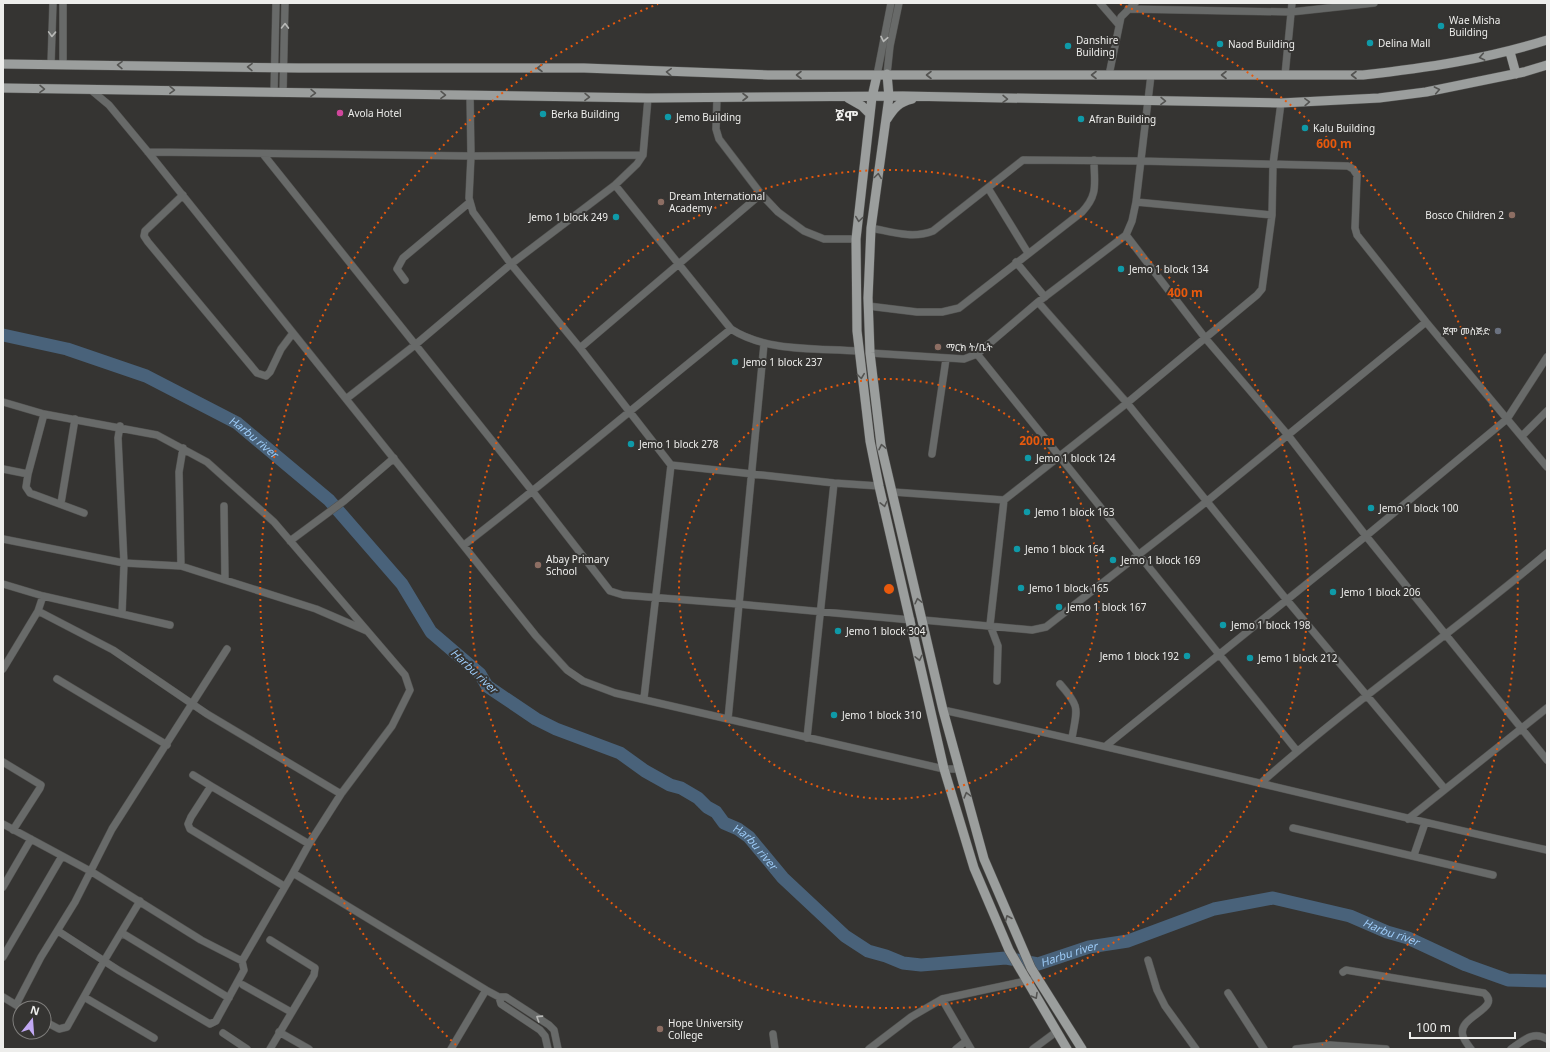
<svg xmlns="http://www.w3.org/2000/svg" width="1550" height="1052" font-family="Georgia,'Noto Sans Ethiopic',serif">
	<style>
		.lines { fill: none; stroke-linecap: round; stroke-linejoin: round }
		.river { stroke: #49627a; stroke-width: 13 }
		.minor-casing { stroke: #525250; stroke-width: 8 }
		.major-casing { stroke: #525250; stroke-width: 10 }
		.minor { stroke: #686a69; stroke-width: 7 }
		.major { stroke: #9b9e9d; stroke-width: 9 }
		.oneway { stroke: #b8b9b7 }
		.oneway2 { stroke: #545452 }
		.ring { fill: none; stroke: #e8590c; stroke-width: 2; stroke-dasharray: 2 4 }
		.culture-dot { fill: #0f9aa8; stroke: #353432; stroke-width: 1.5 }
		.hotel-dot { fill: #d1479c; stroke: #353432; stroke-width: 1.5 }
		.education-dot { fill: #8d6e63; stroke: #353432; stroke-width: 1.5 }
		.worship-dot { fill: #6b7280; stroke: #353432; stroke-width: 1.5 }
		.labels { text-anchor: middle; stroke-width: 4; stroke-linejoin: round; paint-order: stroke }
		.poi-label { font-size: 10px; fill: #ededeb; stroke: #353432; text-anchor: start }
		.water-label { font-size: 11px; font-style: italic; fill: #9dcbf7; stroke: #353432 }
		.district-label { font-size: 14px; font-weight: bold; fill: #ededeb; stroke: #353432 }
		.centre { fill: #e8590c; stroke: #353432; stroke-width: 2 }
		.ring-label { font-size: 12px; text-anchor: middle; font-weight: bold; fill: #e8590c; stroke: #353432; stroke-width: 4; stroke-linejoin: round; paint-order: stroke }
	</style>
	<rect width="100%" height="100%" fill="#353432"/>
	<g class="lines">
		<path class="river" id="s1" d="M 3,335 L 67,349 L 146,376 L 237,423 L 329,500 L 402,584 L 431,632 L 480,674 L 487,686 L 536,719 L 556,729 L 620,753 L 645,771 L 670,785 L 681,788 L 698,798 L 707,807 L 716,812 L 724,823 L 738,829 L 749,837 L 783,878 L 845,936 L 868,951 L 886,956 L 903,963 L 921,965 L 1006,958 L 1038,964 L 1089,947 L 1128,941 L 1214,909 L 1273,898 L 1350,916 L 1387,932 L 1408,938 L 1466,965 L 1508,980 L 1547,981"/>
		<g class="minor-casing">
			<path id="minor" d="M 63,3 L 63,64
				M 1100,3 L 1119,25
				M 1128,9 L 1291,12 L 1374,3
				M 51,64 L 53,3
				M 887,74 L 890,46 L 899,3
				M 877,75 L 891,3
				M 1109,75 L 1121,17 L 1135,3
				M 1285,75 L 1292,3
				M 91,90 L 109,105 L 148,152 L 536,636 L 567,670 L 583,681 L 615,693 L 944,769 L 960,769
				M 274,93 L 276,3
				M 283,93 L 285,3
				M 470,95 L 471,156 L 643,155
				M 717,97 L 716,129 L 719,139 L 761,194 L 778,212 L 804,231 L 824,239 L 856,239
				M 148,152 L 471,156 L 469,198 L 473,212 L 511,264 L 580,348 L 671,465 L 834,483 L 879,486
				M 263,154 L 533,492 L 610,591 L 623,595 L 738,604 L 911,620
				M 615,185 L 731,329 C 766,352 817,348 858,351
				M 988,188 L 1028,253
				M 183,195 L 145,231 L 144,236 L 148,242 L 257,373 L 266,376 L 270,372 L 281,349 L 293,333
				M 1136,202 L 1272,215
				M 871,228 C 892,232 913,239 933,231 L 1023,160 L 1140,161 L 1348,166 L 1353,169 L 1357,175 L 1355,228 L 1357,235 L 1426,322 L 1547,467
				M 1126,235 L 1206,339 L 1287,434 L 1366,536 L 1547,760
				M 1016,262 L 1045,297
				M 405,280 L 397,269 L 403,258 L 470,202
				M 1038,302 L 1127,403 L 1286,599 L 1445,789
				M 868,306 L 917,312 L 942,312 L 959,308 L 1082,212 C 1099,194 1094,183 1094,160
				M 580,348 L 761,194
				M 870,353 L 964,359 L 977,354 L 1038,302 L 1126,235 L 1132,221 L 1136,202 L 1151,75
				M 977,354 L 1297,751
				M 346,399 L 415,345 L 511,264 L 615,185 L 637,164 L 643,155 L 648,98
				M 3,402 L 44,414 L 157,435 L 207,462 L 274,522 L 405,675 L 410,690 L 392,726 L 341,794 L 309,844 L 293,873
				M 120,426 L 118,438 L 124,563 L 122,614
				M 1522,436 L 1547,411
				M 932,454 L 946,359
				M 3,469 L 28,474 L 44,414
				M 28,474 L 26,487 L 30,493 L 84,513
				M 893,492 L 1004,500 L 1127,403 L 1257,295 L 1262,289 L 1272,215 L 1273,164 L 1281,103
				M 61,503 L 75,419
				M 224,506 L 225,580
				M 3,539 L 124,563 L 181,566 L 316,609 L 367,631
				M 290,541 L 344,501 L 394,458
				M 464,545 C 555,475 641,401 731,329
				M 181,566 L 179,472 L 183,448
				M 3,584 L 43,596 L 170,625
				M 38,611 L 43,596
				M 923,620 L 1032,630 L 1046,627 L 1206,502 L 1426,322
				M 3,669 L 38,611 L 113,650 L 207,714 L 341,794
				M 57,679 L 167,745
				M 997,681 L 998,646 L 990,625 L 1004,500
				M 1060,684 C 1081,708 1077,708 1072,738
				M 644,698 L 671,465
				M 943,710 C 1145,754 1345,805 1547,850
				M 728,719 L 764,344
				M 807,738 L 834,483
				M 1107,745 L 1366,536 L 1507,419 L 1547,357
				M 3,762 L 41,785 L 40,788 L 13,830
				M 193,775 L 211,786
				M 1262,782 C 1353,701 1454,632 1547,553
				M 1408,819 L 1547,708
				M 3,824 L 92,872 L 201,940 L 242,961 L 244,970 L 216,1021 L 210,1024 L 118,970 L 58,931
				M 1293,828 L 1493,875
				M 1414,855 L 1425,823
				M 284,886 L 190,829 L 188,824 L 191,817 L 211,786 L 309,844
				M 3,887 L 31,839
				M 122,933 L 229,998
				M 3,957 L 62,856
				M 1148,960 L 1157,990 L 1165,1006 L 1196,1049
				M 242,961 L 293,873 L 486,990 L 499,997 L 506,997 L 549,1025 L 554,1030 L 558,1049
				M 1343,972 L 1346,970 L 1484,993 C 1503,1009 1456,1016 1463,1036 C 1464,1040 1468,1045 1471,1049
				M 243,985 L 291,1012
				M 1228,993 L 1264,1049
				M 3,997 L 21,1008
				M 84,997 L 154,1038
				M 499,997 L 501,1004 L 540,1030 L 545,1036 L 548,1049
				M 942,999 L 971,1049
				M 16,1005 L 41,957 L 75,902 L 112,829 L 227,649
				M 44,1021 L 59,1029 L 67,1027 L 104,961 L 140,901
				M 279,1032 L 309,1049
				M 223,1033 L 247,1049
				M 773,1034 L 775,1049
				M 270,1049 L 314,975 L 315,968 L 270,940
				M 451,1049 L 486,990
				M 869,1049 L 911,1017 L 942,999 L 1030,980
				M 956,1049 L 966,1041
				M 1033,1049 L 1056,1032
				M 1296,1049 L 1330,1045 L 1386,1049
				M 1511,1049 C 1523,1041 1533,1030 1547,1039"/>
		</g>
		<g class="major-casing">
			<path id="major" d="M 1510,52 L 1516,74
				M 3,64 L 299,68 L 584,68 L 768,75 L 1363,75 C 1426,68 1487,59 1547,40
				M 887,74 L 889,97 L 871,228 L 868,298 L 870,353 L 881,445 L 943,710 L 984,859 L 1031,968 L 1082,1049
				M 877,75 L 872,97 L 856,239 L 857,331 L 870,441 L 879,486 L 944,769 L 974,868 L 1009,950 L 1067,1049
				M 3,88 L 648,98 L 903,96 L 1281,103 L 1379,98 L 1426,92 L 1524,72 L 1547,65
				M 848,98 L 862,106 L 870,114
				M 887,119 C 894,108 899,102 912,99"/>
		</g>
		<use href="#minor" class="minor"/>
		<use href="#major" class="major"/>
	</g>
	<defs><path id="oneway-chevron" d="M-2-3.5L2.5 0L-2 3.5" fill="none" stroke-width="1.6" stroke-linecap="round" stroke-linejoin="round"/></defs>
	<g class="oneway">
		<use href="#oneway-chevron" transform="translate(285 26) rotate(-89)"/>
		<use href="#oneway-chevron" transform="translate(52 34) rotate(92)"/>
		<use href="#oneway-chevron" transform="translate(884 39) rotate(101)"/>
		<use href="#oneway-chevron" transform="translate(539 1018) rotate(-147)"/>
	</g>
	<g class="oneway2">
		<use href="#oneway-chevron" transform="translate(1482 57) rotate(169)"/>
		<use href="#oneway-chevron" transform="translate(120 65) rotate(-179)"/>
		<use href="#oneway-chevron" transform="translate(250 67) rotate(-179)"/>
		<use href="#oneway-chevron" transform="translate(540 68) rotate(-180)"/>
		<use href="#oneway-chevron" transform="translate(669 72) rotate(-177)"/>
		<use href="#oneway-chevron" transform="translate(799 75) rotate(-180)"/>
		<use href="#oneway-chevron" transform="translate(929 75) rotate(-180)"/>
		<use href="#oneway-chevron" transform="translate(1094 75) rotate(180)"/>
		<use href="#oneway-chevron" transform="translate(1224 75) rotate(-180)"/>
		<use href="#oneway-chevron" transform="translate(1354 75) rotate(180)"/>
		<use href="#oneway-chevron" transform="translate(42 89) rotate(1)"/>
		<use href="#oneway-chevron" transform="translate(172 90) rotate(1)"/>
		<use href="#oneway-chevron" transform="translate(1437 90) rotate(-11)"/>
		<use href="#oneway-chevron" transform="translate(313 93) rotate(1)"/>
		<use href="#oneway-chevron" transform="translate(443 95) rotate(1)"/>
		<use href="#oneway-chevron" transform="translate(587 97) rotate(1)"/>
		<use href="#oneway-chevron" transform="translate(745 97)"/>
		<use href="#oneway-chevron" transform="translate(1005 99) rotate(1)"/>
		<use href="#oneway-chevron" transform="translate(1163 101) rotate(1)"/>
		<use href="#oneway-chevron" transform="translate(1307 102) rotate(-2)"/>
		<use href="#oneway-chevron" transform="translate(878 176) rotate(-82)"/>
		<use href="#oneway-chevron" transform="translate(859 219) rotate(98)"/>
		<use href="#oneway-chevron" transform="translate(861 376) rotate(83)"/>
		<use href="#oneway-chevron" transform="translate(882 447) rotate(-102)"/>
		<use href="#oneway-chevron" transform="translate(884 504) rotate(76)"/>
		<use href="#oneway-chevron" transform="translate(918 601) rotate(-103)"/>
		<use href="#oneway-chevron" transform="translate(919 658) rotate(77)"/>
		<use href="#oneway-chevron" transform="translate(967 795) rotate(-105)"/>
		<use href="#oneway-chevron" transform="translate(1008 918) rotate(-113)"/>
		<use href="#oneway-chevron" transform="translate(1035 996) rotate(60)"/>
	</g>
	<g class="ring">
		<circle cx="889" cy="589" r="210"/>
		<circle cx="889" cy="589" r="419"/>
		<path d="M456 1045A629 629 0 0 1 658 4M1120 4A629 629 0 0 1 1322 1045"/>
	</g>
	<g class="culture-dot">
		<circle cx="1441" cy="26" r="4"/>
		<circle cx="1370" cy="43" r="4"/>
		<circle cx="1220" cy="44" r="4"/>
		<circle cx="1068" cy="46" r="4"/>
		<circle cx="543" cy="114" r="4"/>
		<circle cx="668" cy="117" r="4"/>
		<circle cx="1081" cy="119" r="4"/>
		<circle cx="1305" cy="128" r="4"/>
		<circle cx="616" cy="217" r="4"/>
		<circle cx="1121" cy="269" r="4"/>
		<circle cx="735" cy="362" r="4"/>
		<circle cx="631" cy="444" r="4"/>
		<circle cx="1028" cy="458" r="4"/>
		<circle cx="1371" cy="508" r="4"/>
		<circle cx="1027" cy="512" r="4"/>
		<circle cx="1017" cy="549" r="4"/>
		<circle cx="1113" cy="560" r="4"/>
		<circle cx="1021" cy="588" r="4"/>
		<circle cx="1333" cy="592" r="4"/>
		<circle cx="1059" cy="607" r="4"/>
		<circle cx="1223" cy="625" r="4"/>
		<circle cx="838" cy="631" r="4"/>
		<circle cx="1187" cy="656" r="4"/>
		<circle cx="1250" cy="658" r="4"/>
		<circle cx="834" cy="715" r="4"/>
	</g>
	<circle class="hotel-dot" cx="340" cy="113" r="4"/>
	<g class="education-dot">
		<circle cx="661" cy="202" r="4"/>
		<circle cx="1512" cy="215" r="4"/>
		<circle cx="938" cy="347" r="4"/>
		<circle cx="538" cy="565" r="4"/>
		<circle cx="660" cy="1029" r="4"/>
	</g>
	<circle class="worship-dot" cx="1498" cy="331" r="4"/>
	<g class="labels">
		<g class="poi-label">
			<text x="1449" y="24">Wae Misha<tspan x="1449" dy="12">Building</tspan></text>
			<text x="1076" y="44">Danshire<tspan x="1076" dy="12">Building</tspan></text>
			<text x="1378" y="47">Delina Mall</text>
			<text x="1228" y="48">Naod Building</text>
			<text x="348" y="117">Avola Hotel</text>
			<text x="551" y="118">Berka Building</text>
			<text x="676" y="121">Jemo Building</text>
			<text x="1089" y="123">Afran Building</text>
			<text x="1313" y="132">Kalu Building</text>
			<text x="669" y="200">Dream International<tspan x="669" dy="12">Academy</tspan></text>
			<text x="1504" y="219" text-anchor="end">Bosco Children 2</text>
			<text x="608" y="221" text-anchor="end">Jemo 1 block 249</text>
			<text x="1129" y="273">Jemo 1 block 134</text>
			<text x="1490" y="335" text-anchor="end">ጀሞ መስጅድ</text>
			<text x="946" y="351">ማርክ ት/ቤት</text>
			<text x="743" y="366">Jemo 1 block 237</text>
			<text x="639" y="448">Jemo 1 block 278</text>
			<text x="1036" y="462">Jemo 1 block 124</text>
			<text x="1379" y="512">Jemo 1 block 100</text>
			<text x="1035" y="516">Jemo 1 block 163</text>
			<text x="1025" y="553">Jemo 1 block 164</text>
			<text x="546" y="563">Abay Primary<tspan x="546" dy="12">School</tspan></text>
			<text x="1121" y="564">Jemo 1 block 169</text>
			<text x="1029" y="592">Jemo 1 block 165</text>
			<text x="1341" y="596">Jemo 1 block 206</text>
			<text x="1067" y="611">Jemo 1 block 167</text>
			<text x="1231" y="629">Jemo 1 block 198</text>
			<text x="846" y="635">Jemo 1 block 304</text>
			<text x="1179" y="660" text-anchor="end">Jemo 1 block 192</text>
			<text x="1258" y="662">Jemo 1 block 212</text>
			<text x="842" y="719">Jemo 1 block 310</text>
			<text x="668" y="1027">Hope University<tspan x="668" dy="12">College</tspan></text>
		</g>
		<g class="water-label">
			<text dy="4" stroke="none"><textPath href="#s1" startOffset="273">Harbu river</textPath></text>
			<text transform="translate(474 671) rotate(43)" y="4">Harbu river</text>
			<text dy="4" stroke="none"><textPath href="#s1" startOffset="934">Harbu river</textPath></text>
			<text dy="4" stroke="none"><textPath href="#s1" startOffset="1630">Harbu river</textPath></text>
			<text dy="4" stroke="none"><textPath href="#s1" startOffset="1294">Harbu river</textPath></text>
		</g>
		<g class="district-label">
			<text x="847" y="121">ጀሞ</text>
		</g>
	</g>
	<circle cx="889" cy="589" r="6" class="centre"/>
	<g class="ring-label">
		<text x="1334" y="148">600 m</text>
		<text x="1185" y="297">400 m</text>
		<text x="1037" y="445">200 m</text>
	</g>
	<rect width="1550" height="1052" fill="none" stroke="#ededeb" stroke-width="8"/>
	<g transform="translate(32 1020) rotate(17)"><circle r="19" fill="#353432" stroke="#7f7e7c"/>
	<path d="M0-3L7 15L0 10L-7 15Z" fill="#c1a8f3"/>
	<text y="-6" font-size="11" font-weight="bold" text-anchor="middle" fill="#ededeb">N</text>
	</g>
	<path d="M1410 1032v6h105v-6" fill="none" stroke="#ededeb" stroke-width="2"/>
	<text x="1416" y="1032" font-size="12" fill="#ededeb" stroke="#353432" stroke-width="3" paint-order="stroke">100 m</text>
</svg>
